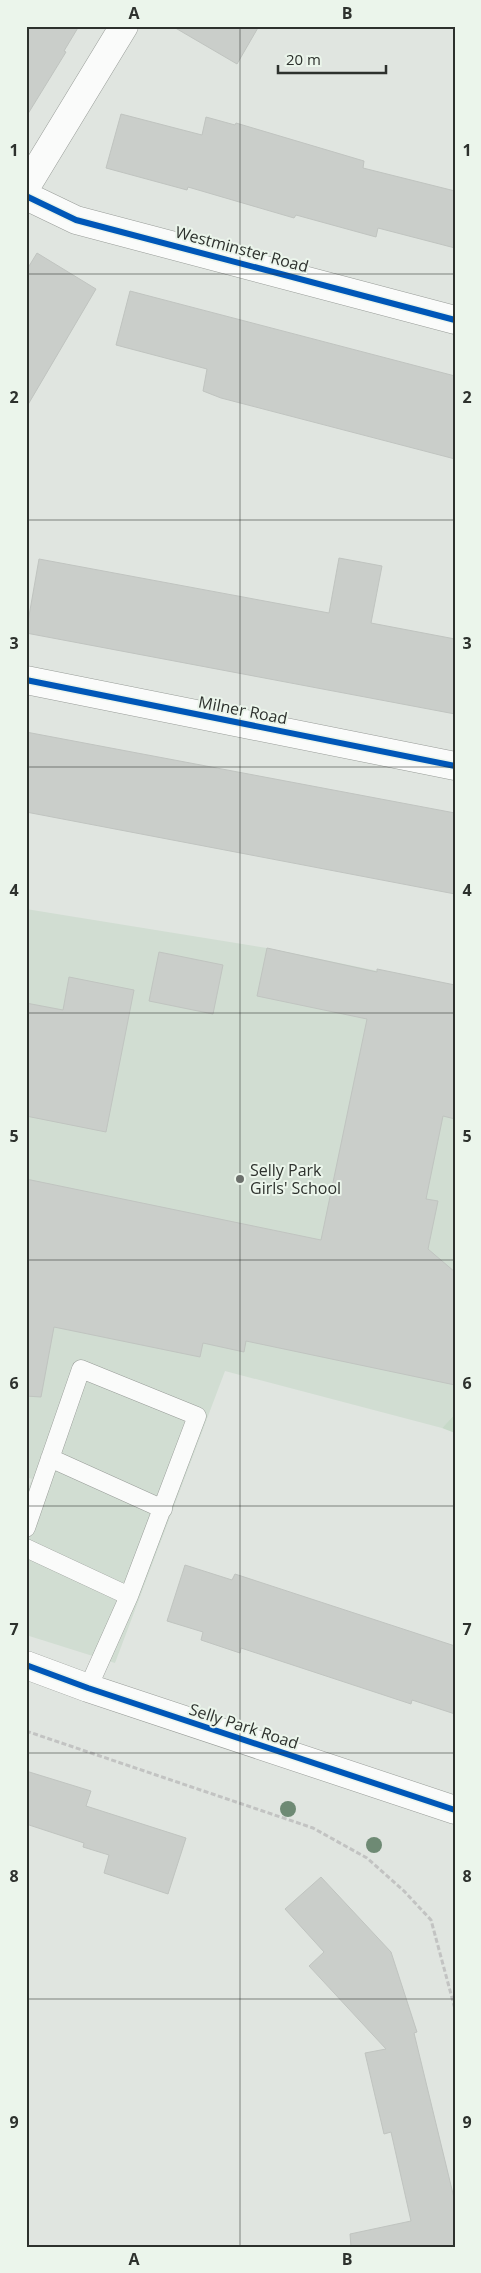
<svg xmlns="http://www.w3.org/2000/svg" width="481" height="2273" font-family="'Open Sans',sans-serif">
	<style>
		.built { fill: #d1ddd2 }
		.green { fill: #c7d9c8 }
		.building { fill: #caceca; stroke: #c0c4c0 }
		.lines { fill: none; stroke-linecap: round; stroke-linejoin: round }
		.service-casing { stroke: #989c98; stroke-width: 19 }
		.minor-casing { stroke: #989c98; stroke-width: 29 }
		.path { stroke: #c2c3c2; stroke-width: 3; stroke-dasharray: 5 2.5; stroke-linecap: butt }
		.service { stroke: #fafbfa; stroke-width: 18 }
		.minor { stroke: #fafbfa; stroke-width: 28 }
		.cycleway-casing { stroke: #ebf5eb; stroke-width: 9 }
		.cycleway { stroke: #0057b8; stroke-width: 6 }
		.tree { fill: #6e8a74 }
		.grid { fill: none; stroke: #2d312d; stroke-width: 1; stroke-opacity: 0.55 }
		.poi-dot { fill: #6c706c; stroke: #ebf5eb; stroke-width: 2 }
		.labels { text-anchor: middle; stroke-width: 4; stroke-linejoin: round; paint-order: stroke }
		.street-label { font-size: 16px; fill: #2d312d; stroke: #ebf5eb }
		.poi-label { font-size: 16px; fill: #2d312d; stroke: #ebf5eb; text-anchor: start }
		.neatline { fill: none; stroke: #2d312d; stroke-width: 2 }
		.grid-label { font-size: 16px; text-anchor: middle; font-weight: bold; fill: #2d312d }
	</style>
	<rect width="100%" height="100%" fill="#e0e5e0"/>
	<path class="built" d="M 26,909 L 267,948 L 455,987 L 455,1414 L 442,1428 L 225,1371 L 115,1663 L 26,1635 L 26,1494 L 32,1479 L 26,1477 Z"/>
	<path class="green" d="M 455,1414 L 455,1433 L 442,1428 Z"/>
	<path class="building" d="M 26,26 L 79,26 L 64,51 L 66,52 L 26,117 Z
		M 172,26 L 259,26 L 237,64 Z
		M 121,114 L 202,135 L 206,117 L 235,125 L 236,123 L 364,161 L 363,168 L 455,191 L 455,248 L 378,228 L 376,237 L 296,215 L 294,218 L 188,187 L 187,190 L 106,168 Z
		M 37,253 L 96,289 L 26,408 L 26,271 Z
		M 130,291 L 455,376 L 455,459 L 221,398 L 203,391 L 207,369 L 116,345 Z
		M 339,558 L 382,566 L 371,623 L 455,639 L 455,714 L 26,633 L 39,559 L 329,613 Z
		M 26,732 L 455,813 L 455,894 L 26,812 Z
		M 267,948 L 377,972 L 377,969 L 455,985 L 455,1119 L 443,1116 L 426,1199 L 438,1201 L 428,1249 L 455,1272 L 455,1385 L 246,1341 L 244,1352 L 203,1343 L 200,1357 L 54,1327 L 41,1397 L 26,1396 L 26,1179 L 321,1240 L 367,1019 L 257,996 Z
		M 159,952 L 223,965 L 213,1014 L 149,1001 Z
		M 69,977 L 134,990 L 106,1132 L 26,1116 L 26,1003 L 63,1010 Z
		M 185,1565 L 232,1580 L 235,1574 L 455,1646 L 455,1714 L 412,1700 L 411,1704 L 241,1648 L 240,1653 L 201,1640 L 203,1632 L 167,1621 Z
		M 26,1771 L 91,1791 L 86,1806 L 186,1838 L 168,1894 L 104,1873 L 109,1855 L 83,1847 L 84,1843 L 26,1824 Z
		M 321,1877 L 391,1952 L 417,2032 L 414,2033 L 455,2202 L 455,2247 L 351,2247 L 350,2234 L 411,2221 L 391,2132 L 384,2134 L 365,2053 L 386,2049 L 309,1966 L 324,1952 L 285,1909 Z"/>
	<g class="lines">
		<g class="service-casing">
			<path id="service" d="M 50,1458 L 163,1509
				M 26,1528 L 81,1369 L 197,1416 L 129,1596 L 88,1688
				M 26,1548 L 129,1596"/>
		</g>
		<g class="minor-casing">
			<path id="minor" d="M 26,187 L 124,26
				M 26,196 L 76,220 L 455,320
				M 26,680 L 455,766
				M 26,1665 L 88,1688 L 455,1810"/>
		</g>
		<path class="path" d="M 26,1731 L 313,1828 L 367,1858 L 404,1891 L 431,1920 L 455,2009"/>
		<use href="#service" class="service"/>
		<use href="#minor" class="minor"/>
		<g class="cycleway-casing">
			<path id="cycleway" d="M 26,196 L 76,220 L 455,320
				M 26,680 L 455,766
				M 26,1665 L 88,1688 L 455,1810"/>
		</g>
		<use href="#cycleway" class="cycleway"/>
	</g>
	<g class="tree">
		<circle cx="288" cy="1809" r="8"/>
		<circle cx="374" cy="1845" r="8"/>
	</g>
	<path class="grid" d="M 240,26 L 240,2247M 26,274 L 455,274M 26,520 L 455,520M 26,767 L 455,767M 26,1013 L 455,1013M 26,1260 L 455,1260M 26,1506 L 455,1506M 26,1753 L 455,1753M 26,1999 L 455,1999"/>
	<circle class="poi-dot" cx="240" cy="1179" r="5"/>
	<g class="labels">
		<g class="street-label">
			<text transform="translate(242 249) rotate(15)" y="6">Westminster Road</text>
			<text transform="translate(243 710) rotate(11)" y="6">Milner Road</text>
			<text transform="translate(244 1726) rotate(18)" y="6">Selly Park Road</text>
		</g>
		<g class="poi-label">
			<text x="250" y="1176">Selly Park<tspan x="250" dy="18">Girls' School</tspan></text>
		</g>
	</g>
	<rect width="481" height="2273" fill="none" stroke="#ebf5eb" stroke-width="55"/>
	<path d="M278 65v8h108v-8" fill="none" stroke="#2d312d" stroke-width="2.5"/>
	<text x="286" y="65" font-size="15" fill="#2d312d" stroke="#ebf5eb" stroke-width="4" paint-order="stroke">20 m</text>
	<rect x="28" y="28" width="426" height="2218" class="neatline"/>
	<g class="grid-label">
		<text x="134" y="19">A</text>
		<text x="347" y="19">B</text>
		<text x="14" y="156">1</text>
		<text x="467" y="156">1</text>
		<text x="14" y="403">2</text>
		<text x="467" y="403">2</text>
		<text x="14" y="649">3</text>
		<text x="467" y="649">3</text>
		<text x="14" y="896">4</text>
		<text x="467" y="896">4</text>
		<text x="14" y="1142">5</text>
		<text x="467" y="1142">5</text>
		<text x="14" y="1389">6</text>
		<text x="467" y="1389">6</text>
		<text x="14" y="1635">7</text>
		<text x="467" y="1635">7</text>
		<text x="14" y="1882">8</text>
		<text x="467" y="1882">8</text>
		<text x="14" y="2128">9</text>
		<text x="467" y="2128">9</text>
		<text x="134" y="2265">A</text>
		<text x="347" y="2265">B</text>
	</g>
</svg>
